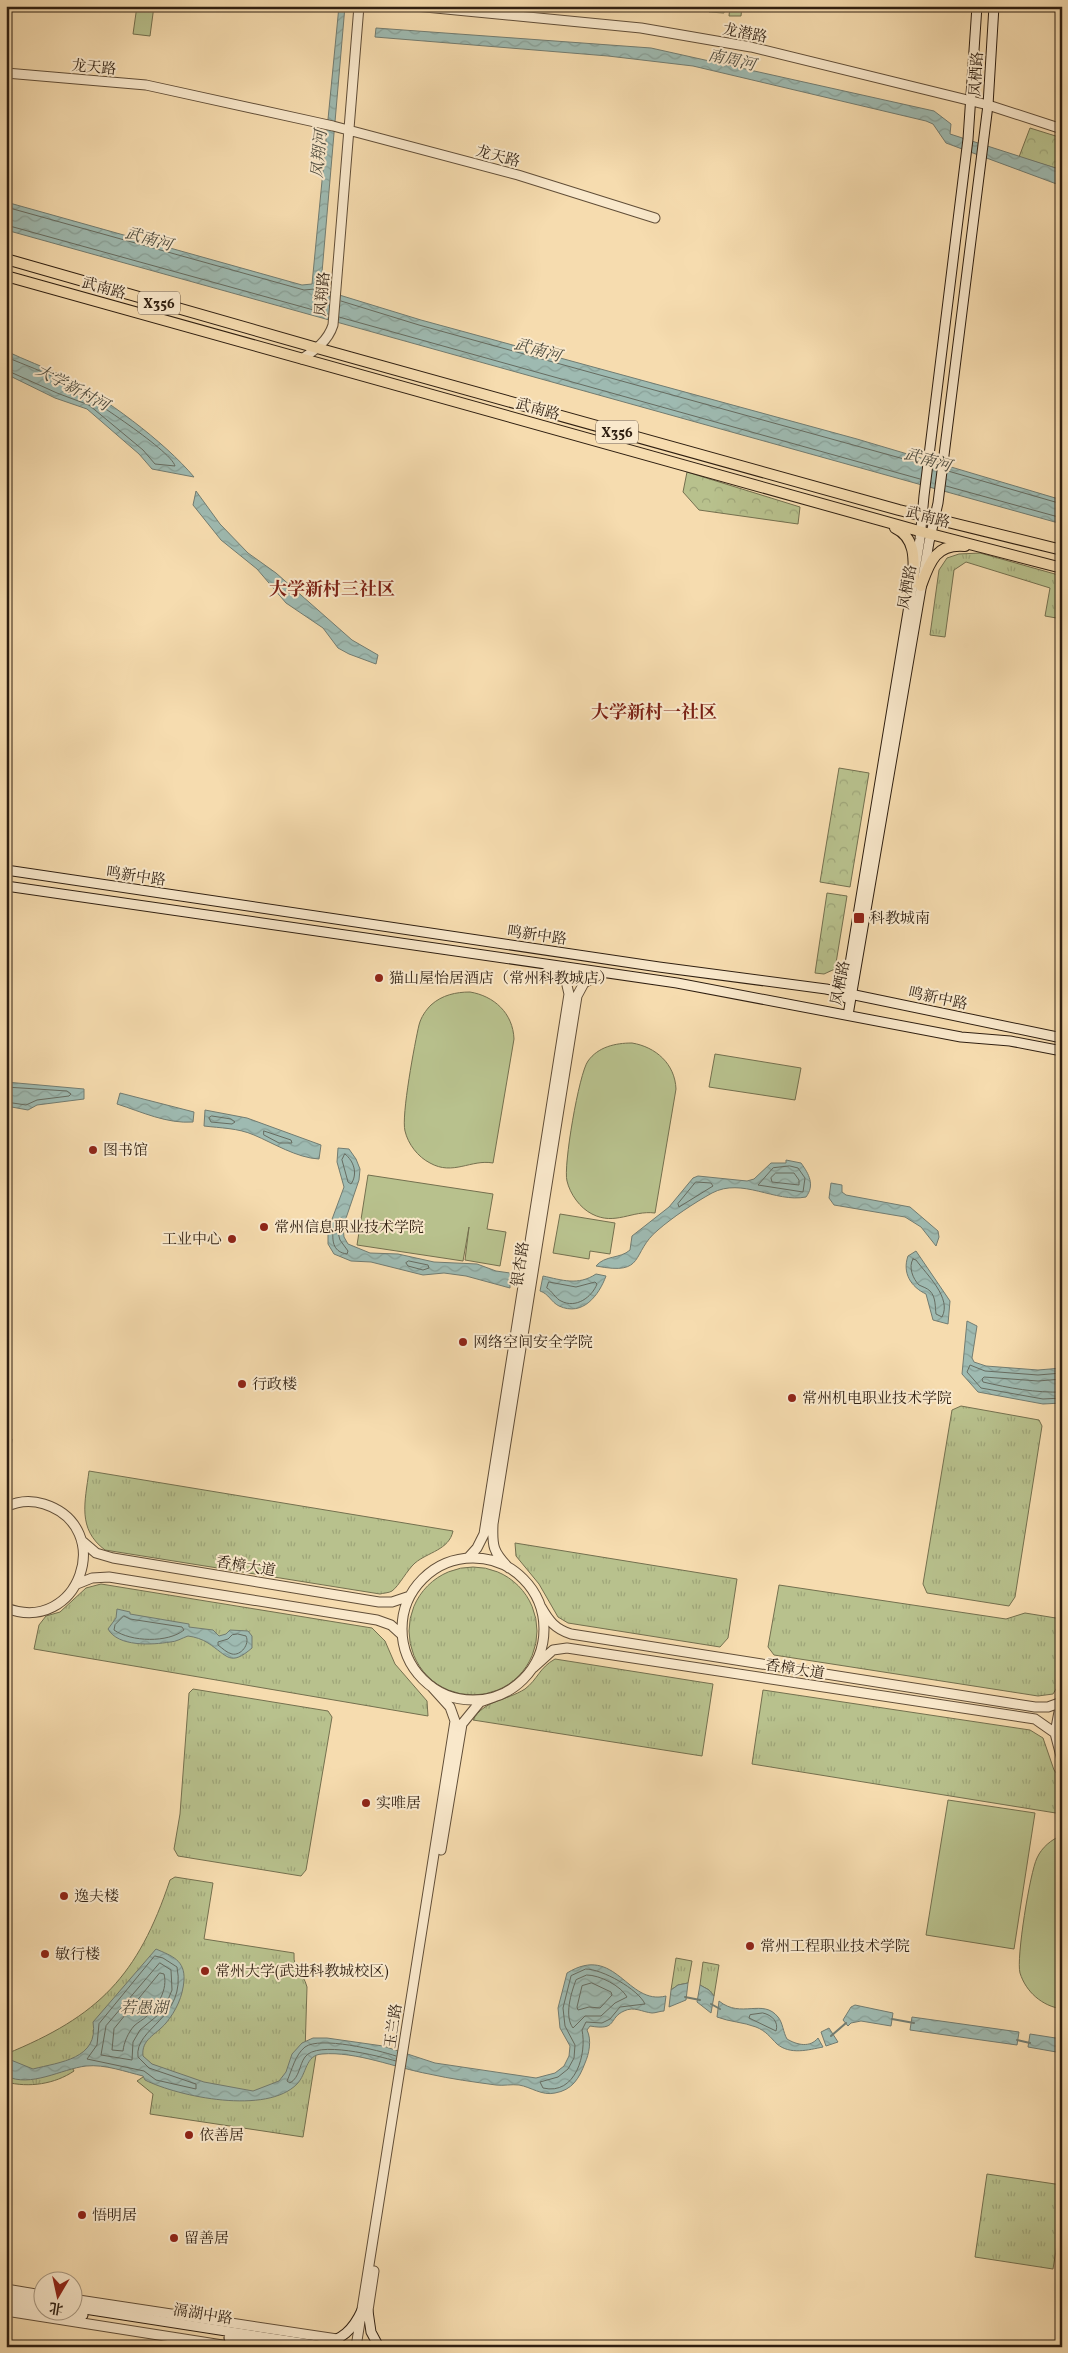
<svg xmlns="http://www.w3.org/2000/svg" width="1068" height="2353" font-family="Vollkorn,'Noto Serif SC',serif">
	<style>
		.grass { fill: url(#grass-tufts); stroke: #74704f }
		.forest { fill: url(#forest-crowns); stroke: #74704f }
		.pitch { fill: #b8c18d; stroke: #74704f }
		.water { fill: url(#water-waves); stroke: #727c71 }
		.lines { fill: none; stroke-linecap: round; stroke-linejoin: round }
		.shore { stroke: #666c61; stroke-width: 1 }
		.stream { stroke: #727c71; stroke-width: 2 }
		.tertiary-casing { stroke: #614e38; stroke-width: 11 }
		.secondary-casing { stroke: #2f1f11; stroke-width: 11 }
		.primary-casing { stroke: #2f1f11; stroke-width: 12 }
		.tertiary { stroke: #f9e8cb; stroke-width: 9 }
		.secondary { stroke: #f9e8cb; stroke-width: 9 }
		.primary { stroke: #f6dcaf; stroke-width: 10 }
		.poi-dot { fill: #8f2418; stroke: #f9e8cb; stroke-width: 2 }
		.labels { text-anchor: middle; stroke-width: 4; stroke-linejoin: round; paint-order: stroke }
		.shield { fill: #f9e8cb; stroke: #6c5b49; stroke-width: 1 }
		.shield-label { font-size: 14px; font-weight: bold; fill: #2f1f11 }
		.street-label { font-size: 15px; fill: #2f1f11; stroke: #f9e8cb }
		.poi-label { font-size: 15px; fill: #2f1f11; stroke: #f9e8cb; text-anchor: start }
		.water-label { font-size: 16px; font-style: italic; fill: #504e41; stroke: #f9e8cb }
		.quarter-label { font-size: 18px; font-weight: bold; fill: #7a1f14; stroke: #f9e8cb }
	</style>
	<defs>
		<pattern id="grass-tufts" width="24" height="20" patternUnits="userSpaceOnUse" patternTransform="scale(1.25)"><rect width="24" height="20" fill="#b8c18d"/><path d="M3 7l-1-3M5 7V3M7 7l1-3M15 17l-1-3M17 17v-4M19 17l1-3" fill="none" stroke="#9ea579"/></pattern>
		<pattern id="forest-crowns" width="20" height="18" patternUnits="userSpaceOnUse" patternTransform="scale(1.25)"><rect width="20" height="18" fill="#b8c18d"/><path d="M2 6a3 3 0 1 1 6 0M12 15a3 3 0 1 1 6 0" fill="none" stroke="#9ea579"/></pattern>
		<pattern id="water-waves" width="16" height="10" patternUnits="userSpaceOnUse" patternTransform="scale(1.25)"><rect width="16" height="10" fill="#9ebab1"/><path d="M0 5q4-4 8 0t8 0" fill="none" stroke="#889f97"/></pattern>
	</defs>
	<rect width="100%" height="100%" fill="#f6dcaf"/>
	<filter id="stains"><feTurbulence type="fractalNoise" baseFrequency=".004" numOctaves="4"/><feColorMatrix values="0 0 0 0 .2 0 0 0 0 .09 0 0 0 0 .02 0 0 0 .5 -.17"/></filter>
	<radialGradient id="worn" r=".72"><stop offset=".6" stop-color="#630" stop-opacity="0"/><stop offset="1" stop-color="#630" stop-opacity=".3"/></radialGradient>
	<path class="grass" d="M 959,554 L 980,553 L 1062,576 L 1062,619 L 1045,616 L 1050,588 L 966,562 L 954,570 L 945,637 L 930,635 L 939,570 L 947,558 Z
		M 961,1406 L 1039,1420 L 1042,1426 L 1015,1597 L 1009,1606 L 927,1593 L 923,1584 L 952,1410 Z
		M 89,1471 L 453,1531 C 449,1550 428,1552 415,1563 C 407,1570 399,1586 392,1591 C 389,1593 383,1593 380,1594 L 105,1550 C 77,1529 85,1502 89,1471 Z
		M 515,1543 L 737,1579 L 728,1638 L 720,1647 L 568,1623 L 558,1617 L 539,1584 L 516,1556 Z
		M409 1631a64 64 0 1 1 128 0a64 64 0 1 1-128 0Z
		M 101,1584 L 372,1628 L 385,1641 L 395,1664 L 427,1701 L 428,1716 L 34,1649 L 39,1625 L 46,1616 L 60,1612 L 86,1588 Z
		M 779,1585 L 1006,1619 L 1025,1613 L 1062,1619 L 1062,1679 L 1053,1694 L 1038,1696 L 774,1655 L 768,1647 Z
		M 555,1659 L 713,1684 L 702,1756 L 473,1720 C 484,1700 506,1701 525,1689 C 538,1679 539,1668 555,1659 Z
		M 193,1689 L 328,1711 L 332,1717 L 306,1870 L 301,1876 L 178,1856 L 174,1849 L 180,1814 L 189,1693 Z
		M 763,1690 L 1030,1730 L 1043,1738 L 1054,1770 L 1062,1781 L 1062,1814 L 752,1764 Z
		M 175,1877 L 213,1883 L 204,1939 L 294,1953 C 293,1972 303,1971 307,1987 L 305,2053 L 316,2055 L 303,2137 L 150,2114 L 153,2094 L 137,2081 L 149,2073 L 68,2060 L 74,2071 C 55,2084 29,2088 6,2082 L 6,2054 C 99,2016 138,1976 170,1880 Z
		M 676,1958 L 692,1961 L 688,1983 L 678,1985 L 671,1990 Z
		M 703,1962 L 719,1965 L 714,1996 L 709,1990 L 700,1985 Z
		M 987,2174 L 1062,2185 L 1062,2213 L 1053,2269 L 975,2257 Z"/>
	<path class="forest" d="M 1030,128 L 1062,138 L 1062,170 L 1019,157 Z
		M 687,472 L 800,507 L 798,524 L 699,510 L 683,492 Z
		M 839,768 L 869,773 L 850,887 L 820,882 Z
		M 827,893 L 847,896 L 835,969 L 824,974 L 815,973 Z
		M 6,1438 L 12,1439 L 10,1458 L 6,1457 Z"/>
	<path class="pitch" d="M 137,6 L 154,6 L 150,36 L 133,34 Z
		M 709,6 L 724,6 L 724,13 L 709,12 Z
		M 730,6 L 742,6 L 741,16 L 729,16 Z
		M 470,992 C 494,996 513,1013 514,1039 L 493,1163 C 471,1159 453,1176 430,1163 C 418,1157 408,1144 405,1131 C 401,1116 415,1042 419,1025 C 421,1017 426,1010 431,1005 C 442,995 456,992 470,992 Z
		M 632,1043 C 656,1047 675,1064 676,1089 L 655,1213 C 632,1210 615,1226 592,1214 C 580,1208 570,1194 567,1181 C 563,1167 579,1073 588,1061 C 598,1047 615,1043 632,1043 Z
		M 715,1054 L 801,1068 L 795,1100 L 709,1087 Z
		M 368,1175 L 493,1194 L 487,1229 L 506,1232 L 500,1266 L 465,1260 L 469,1227 L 463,1261 L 357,1245 Z
		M 560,1214 L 615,1223 L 610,1254 L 590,1251 L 589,1259 L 553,1253 Z
		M 948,1800 L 1035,1813 L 1014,1949 L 926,1935 Z
		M 1062,1835 L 1062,2009 C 1042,2006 1026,1992 1020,1973 C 1016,1959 1030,1872 1037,1858 C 1042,1847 1051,1840 1062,1835 Z"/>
	<path class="water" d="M 339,6 L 345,6 L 321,284 L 323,290 L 421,320 L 857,439 L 1062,500 L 1062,524 L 6,230 L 6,202 L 302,285 L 312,284 Z
		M 376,28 L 651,48 L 934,111 L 951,124 L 950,134 L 1062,170 L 1062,186 L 946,143 L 933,124 L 926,121 L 693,66 L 608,56 L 375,37 Z
		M 6,351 C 25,360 44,367 63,376 C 103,396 165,442 194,477 L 152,469 L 139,454 L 87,409 L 55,398 L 6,374 Z
		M 196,491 L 220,524 L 248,553 L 276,573 L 352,640 L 378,655 L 376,664 L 349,654 L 338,648 L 323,628 L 286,603 L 257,569 L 221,540 L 193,505 Z
		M 6,1082 L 84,1089 L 84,1099 L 37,1105 L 28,1110 L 6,1106 Z
		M 120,1093 L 194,1112 L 193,1122 C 167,1124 142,1112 117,1104 Z
		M 205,1110 L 247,1118 L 321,1145 L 319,1159 C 297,1158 273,1143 254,1135 C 238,1128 220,1128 204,1126 Z
		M 338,1148 L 349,1149 L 356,1159 L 360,1169 L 359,1180 L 343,1227 L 344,1237 L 348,1244 L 370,1253 L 398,1254 L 434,1262 L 477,1264 L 496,1271 L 510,1273 L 510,1288 L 466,1276 L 444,1273 L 423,1275 L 371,1262 L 351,1261 L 334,1254 L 328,1244 L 328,1230 L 344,1187 L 337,1162 Z
		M 786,1160 L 801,1163 C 809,1174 815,1185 806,1197 C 775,1203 742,1177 712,1193 C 694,1203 673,1217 658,1230 C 630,1253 647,1276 596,1266 C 605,1255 620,1259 630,1250 L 632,1236 L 669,1207 L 693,1178 L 698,1176 L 747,1181 L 754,1179 L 771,1163 L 786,1163 Z
		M 831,1183 L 842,1185 L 842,1192 L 846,1195 L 910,1207 L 938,1231 L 939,1237 L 936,1246 L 921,1227 L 905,1217 L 834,1205 L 829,1198 Z
		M 916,1251 L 950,1301 L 948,1324 L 933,1320 L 926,1294 C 911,1287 902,1273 908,1256 Z
		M 596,1274 L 606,1276 C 599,1295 583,1317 559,1306 C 551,1302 549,1294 540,1291 L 543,1276 C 562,1280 578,1286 596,1274 Z
		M 967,1321 L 977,1326 L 972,1358 L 974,1362 L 986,1366 L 1038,1370 L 1062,1368 L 1062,1403 L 1043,1404 L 978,1392 L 962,1374 Z
		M 117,1609 L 130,1612 L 130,1614 L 189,1624 L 189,1627 L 213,1630 L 219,1636 L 226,1634 L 230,1630 L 248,1631 L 252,1636 L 252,1648 C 230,1667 228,1656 208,1643 C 202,1639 195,1637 188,1636 C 182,1638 176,1642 170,1642 C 152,1645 118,1647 108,1629 L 116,1618 Z
		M 156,1949 C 172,1956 185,1960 184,1980 C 183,1996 176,2011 166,2023 C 156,2035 141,2039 143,2056 L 152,2064 L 204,2082 L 253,2091 L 279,2081 L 286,2072 L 292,2054 L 302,2043 L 313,2038 L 327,2038 L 383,2046 L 435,2063 L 536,2078 L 555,2073 L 564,2066 L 569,2056 L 570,2046 L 560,2028 L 558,2008 L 567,1973 C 616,1943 627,2006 666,1996 L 664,2011 C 660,2011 656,2013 652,2013 C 642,2012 634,2006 624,2011 C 608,2018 618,2031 590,2026 L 587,2030 C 592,2040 589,2054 585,2063 C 579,2079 572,2090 555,2093 C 542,2096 531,2087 519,2085 C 511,2084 504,2086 496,2085 C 474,2082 451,2079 429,2074 C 396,2068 356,2051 322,2054 C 305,2055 307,2074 297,2084 C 267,2115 179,2097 145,2080 L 143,2076 C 126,2072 105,2064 86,2066 C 61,2069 31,2088 6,2076 L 6,2058 L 33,2069 C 60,2062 99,2059 93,2022 Z
		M 688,1983 L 686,2000 L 669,2007 L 671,1990 L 678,1985 Z
		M 700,1985 L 709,1990 L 714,1996 L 711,2013 L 697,2002 Z
		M 719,2001 C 741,2019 763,1998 778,2017 C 783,2023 783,2032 787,2039 C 797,2045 810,2048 818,2038 L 823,2047 C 808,2050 790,2055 777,2044 C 770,2037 766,2031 756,2027 C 743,2022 730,2022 717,2017 Z
		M 855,2005 L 893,2013 L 891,2026 L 861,2021 L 851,2023 L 848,2026 L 843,2020 L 851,2007 Z
		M 912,2017 L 1019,2032 L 1017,2045 L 910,2030 Z
		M 829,2028 L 838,2042 L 826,2046 L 821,2032 Z
		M 1030,2034 L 1062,2039 L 1062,2053 L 1028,2047 Z"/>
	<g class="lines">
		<path class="shore" d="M 6,207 L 304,290 L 315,289 L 321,294 L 330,297
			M 6,225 L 328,314
			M 341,301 L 419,325 L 922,464
			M 339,317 L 920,479
			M 6,357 C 25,365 45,372 63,382 C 81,392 171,450 175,466 L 155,464 L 143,450 L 89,405 L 57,393 L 6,370
			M 948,471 L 1062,504
			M 946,486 L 1062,518
			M 6,1087 L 67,1091 L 71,1094 L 69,1096 L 37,1100 L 26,1105 L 6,1102
			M 212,1116 L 231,1119 L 235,1122 L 232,1124 L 211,1122 L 209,1118 Z
			M 264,1131 L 291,1140 L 292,1143 L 279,1143 L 264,1135 Z
			M 345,1154 C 354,1161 358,1174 351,1184 L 348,1182 L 342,1160 Z
			M 790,1166 L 798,1168 L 805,1178 L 803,1192 L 758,1185 L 773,1168 Z
			M 776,1173 L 794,1173 L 799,1180 L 799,1185 L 772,1182 L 771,1178 Z
			M 696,1182 L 711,1183 L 713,1186 L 679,1207 L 678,1204 Z
			M 337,1229 L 340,1240 L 348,1251 L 347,1254 C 334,1252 332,1243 333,1231 Z
			M 913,1259 L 916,1260 C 927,1275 952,1298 942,1317 L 936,1314 C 935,1307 936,1297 930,1291 C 927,1288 923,1287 919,1285 C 913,1279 908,1267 913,1259 Z
			M 409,1261 L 428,1265 L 429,1268 L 423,1270 L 408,1266 L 406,1263 Z
			M 549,1282 L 576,1287 L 595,1282 L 597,1284 C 592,1297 576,1309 561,1301 C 556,1299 552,1291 547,1288 Z
			M 1062,1373 L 1038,1375 L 985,1371 L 970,1365 L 967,1372 L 981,1388 L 1043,1399 L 1062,1398
			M 1062,1379 L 1038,1381 L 984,1377 L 982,1379 L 983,1382 C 1009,1388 1036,1393 1062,1392
			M 124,1616 L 130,1619 L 182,1627 L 184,1630 C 168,1643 131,1642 114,1630 L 115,1625 Z
			M 238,1634 L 246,1636 C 250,1644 241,1656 232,1654 C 227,1653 222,1648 218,1645 L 218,1642 L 228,1639 L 232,1635 Z
			M 155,1956 L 163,1958 L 177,1967 C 187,2019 134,2027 138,2057 L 149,2068 L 196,2084 L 196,2089 L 156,2080 L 144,2071 L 87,2059 L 97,2045 L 99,2024 Z
			M 160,1963 L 171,1970 L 172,1990 L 167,2002 L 158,2015 L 140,2030 L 133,2042 L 132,2060 L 101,2055 L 106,2026 Z
			M 586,1969 C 602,1969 638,1989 645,2004 L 620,2007 L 610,2019 L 602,2023 L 586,2022 L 582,2030 C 587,2053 576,2096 543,2088 L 540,2082 L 558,2077 L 568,2069 L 574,2058 L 575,2045 L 565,2026 L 563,2008 L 571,1976 Z
			M 160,1973 L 164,1974 C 168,1989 158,2006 147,2016 C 143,2020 138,2022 134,2026 C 128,2033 124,2042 123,2051 L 112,2050 L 114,2029 Z
			M 587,1975 C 600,1975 621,1986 627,1997 L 615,2003 L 601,2016 L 585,2016 L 573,2028 C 564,2016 571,1993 576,1980 Z
			M 592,1983 L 611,1992 L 612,1995 L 600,2008 L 589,2007 L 578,2010 L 577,2007 L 582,1986 Z
			M 763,2013 C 772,2015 779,2022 776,2031 L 749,2018 L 750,2015 Z
			M 396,2061 C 378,2056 317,2040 305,2057 C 299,2065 300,2077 290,2083 L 287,2081 C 292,2070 295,2055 305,2047 C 320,2036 378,2050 396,2056"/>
		<path class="stream" d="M 685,1997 L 700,2000
			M 711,2004 L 720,2009
			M 892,2019 L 914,2023
			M 831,2036 L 846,2023
			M 1017,2040 L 1030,2043"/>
		<g class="tertiary-casing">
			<path id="tertiary" d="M 415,6 L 641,28 L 751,47 L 988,105 L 1062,129
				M 6,73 L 146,85 L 333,126 L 518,175 L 655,218
				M 302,359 C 315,350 328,341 333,325 L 359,6
				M 6,1507 C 18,1501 31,1500 44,1504 C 117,1527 79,1636 6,1608
				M 82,1541 L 96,1553 L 113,1558 L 379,1602 L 392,1602 L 410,1596
				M 468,1558 L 477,1548 L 484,1534 L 569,994 L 566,981 L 547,965
				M402 1629a71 71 0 1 1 142 0a71 71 0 1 1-142 0Z
				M 509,1568 C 493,1552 492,1546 493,1524 L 577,996 L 584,983 L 603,973
				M 77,1584 L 92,1578 L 109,1577 L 377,1620 L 391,1625 L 402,1635
				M 541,1607 C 549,1621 555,1629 571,1634 L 1035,1707 L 1048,1707 L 1059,1703
				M 533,1668 L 553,1650 L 567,1648 L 1035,1719 L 1055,1733
				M 1061,1701 L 1055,1733 L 1062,1760
				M 441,1850 L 462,1724 L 480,1702 L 494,1697
				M 6,2289 L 42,2295
				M 72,2299 L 337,2339
				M 6,2311 L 235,2347
				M 367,2317 L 374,2271
				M 356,2347 L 455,1721 L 450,1707 L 431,1686"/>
		</g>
		<g class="secondary-casing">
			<path id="secondary" d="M 6,870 L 659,967 L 826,989 L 1062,1038
				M 6,886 L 677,983 L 961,1037 L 1010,1041 L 1062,1051
				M 846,998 L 847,982 L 920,539 L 924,496 L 968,139 L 977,6
				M 848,1015 L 929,542 L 938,503 L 988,105 L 994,6
				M 6,2297 L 42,2302
				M 6,2303 L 42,2309
				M 72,2307 L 328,2347
				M 54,2310 L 83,2315
				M 368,2311 L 371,2332 L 379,2347
				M 229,2338 L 286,2347
				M 320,2345 C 342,2340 353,2330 362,2310"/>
		</g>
		<g class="primary-casing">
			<path id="primary" d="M 6,259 L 317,348 L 899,510 L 1062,550
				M 6,276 L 919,531 L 1062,568
				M 895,528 C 917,538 914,563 913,583
				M 921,586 C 929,564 935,543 965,546"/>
		</g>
		<use href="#tertiary" class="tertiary"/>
		<use href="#secondary" class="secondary"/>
		<use href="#primary" class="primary"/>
	</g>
	<g class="poi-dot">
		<rect x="853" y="912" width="12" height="12" rx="2.5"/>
		<circle cx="379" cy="978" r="5"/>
		<circle cx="93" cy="1150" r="5"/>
		<circle cx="264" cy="1227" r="5"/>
		<circle cx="232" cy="1239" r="5"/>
		<circle cx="463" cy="1342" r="5"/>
		<circle cx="242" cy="1384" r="5"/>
		<circle cx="792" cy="1398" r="5"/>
		<circle cx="366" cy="1803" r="5"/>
		<circle cx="64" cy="1896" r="5"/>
		<circle cx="750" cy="1946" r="5"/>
		<circle cx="45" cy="1954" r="5"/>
		<circle cx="205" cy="1971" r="5"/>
		<circle cx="189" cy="2135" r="5"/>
		<circle cx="82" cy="2215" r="5"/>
		<circle cx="174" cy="2238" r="5"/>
	</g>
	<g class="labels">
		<g class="shield">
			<rect x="138" y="291.5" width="42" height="23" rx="4"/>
			<rect x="596" y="420.5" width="42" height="23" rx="4"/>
		</g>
		<g class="shield-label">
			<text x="159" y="308">X356</text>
			<text x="617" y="437">X356</text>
		</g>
		<g class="street-label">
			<text transform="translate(745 33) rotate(11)" y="5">龙潜路</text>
			<text transform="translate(94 67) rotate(5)" y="5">龙天路</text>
			<text transform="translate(976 74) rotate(-87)" y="5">凤栖路</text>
			<text transform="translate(498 156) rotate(15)" y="5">龙天路</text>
			<text transform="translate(104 288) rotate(16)" y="5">武南路</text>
			<text transform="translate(322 294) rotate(-85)" y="5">凤翔路</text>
			<text transform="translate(538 409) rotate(16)" y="5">武南路</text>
			<text transform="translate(928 517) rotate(15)" y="5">武南路</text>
			<text transform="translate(907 587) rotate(-80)" y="5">凤栖路</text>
			<text transform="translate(136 876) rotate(8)" y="5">鸣新中路</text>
			<text transform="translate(537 935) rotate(8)" y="5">鸣新中路</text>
			<text transform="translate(840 983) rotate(-79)" y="5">凤栖路</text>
			<text transform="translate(938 998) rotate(12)" y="5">鸣新中路</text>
			<text transform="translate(520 1264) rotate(-81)" y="5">银杏路</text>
			<text transform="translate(246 1566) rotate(9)" y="5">香樟大道</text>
			<text transform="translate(795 1669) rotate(9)" y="5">香樟大道</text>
			<text transform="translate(393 2026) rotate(-81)" y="5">玉兰路</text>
			<text transform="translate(203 2314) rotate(9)" y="5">滆湖中路</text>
		</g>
		<g class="poi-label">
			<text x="870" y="923">科教城南</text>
			<text x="389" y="983">猫山屋怡居酒店（常州科教城店）</text>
			<text x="103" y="1155">图书馆</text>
			<text x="274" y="1232">常州信息职业技术学院</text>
			<text x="222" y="1244" text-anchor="end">工业中心</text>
			<text x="473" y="1347">网络空间安全学院</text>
			<text x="252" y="1389">行政楼</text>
			<text x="802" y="1403">常州机电职业技术学院</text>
			<text x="376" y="1808">实唯居</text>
			<text x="74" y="1901">逸夫楼</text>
			<text x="760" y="1951">常州工程职业技术学院</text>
			<text x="55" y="1959">敏行楼</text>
			<text x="215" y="1976">常州大学(武进科教城校区)</text>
			<text x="199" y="2140">依善居</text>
			<text x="92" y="2220">悟明居</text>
			<text x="184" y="2243">留善居</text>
		</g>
		<g class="water-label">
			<text transform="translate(732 59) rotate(13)" y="6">南周河</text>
			<text transform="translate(318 154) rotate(-85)" y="6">凤翔河</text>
			<text transform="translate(149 238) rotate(16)" y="6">武南河</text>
			<text transform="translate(538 349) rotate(16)" y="6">武南河</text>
			<text transform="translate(73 387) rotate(28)" y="6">大学新村河</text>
			<text transform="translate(928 459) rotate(16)" y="6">武南河</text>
			<text x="144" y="2013">若愚湖</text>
		</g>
		<g class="quarter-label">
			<text x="332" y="595">大学新村三社区</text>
			<text x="654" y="718">大学新村一社区</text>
		</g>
	</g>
	<rect width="1068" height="2353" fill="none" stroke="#f6dcaf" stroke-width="25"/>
	<rect x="8" y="8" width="1053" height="2338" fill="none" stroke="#2f1f11" stroke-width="2.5"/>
	<rect x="12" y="12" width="1043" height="2328" fill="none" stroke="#2f1f11"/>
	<g transform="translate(58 2296) rotate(189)"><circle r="24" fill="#f9e8cb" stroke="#a89881"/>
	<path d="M0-4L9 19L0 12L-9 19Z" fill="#8f2418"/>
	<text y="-8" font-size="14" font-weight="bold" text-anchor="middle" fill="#2f1f11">北</text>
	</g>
	<rect width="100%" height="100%" filter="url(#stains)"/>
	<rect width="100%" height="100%" fill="url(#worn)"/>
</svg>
